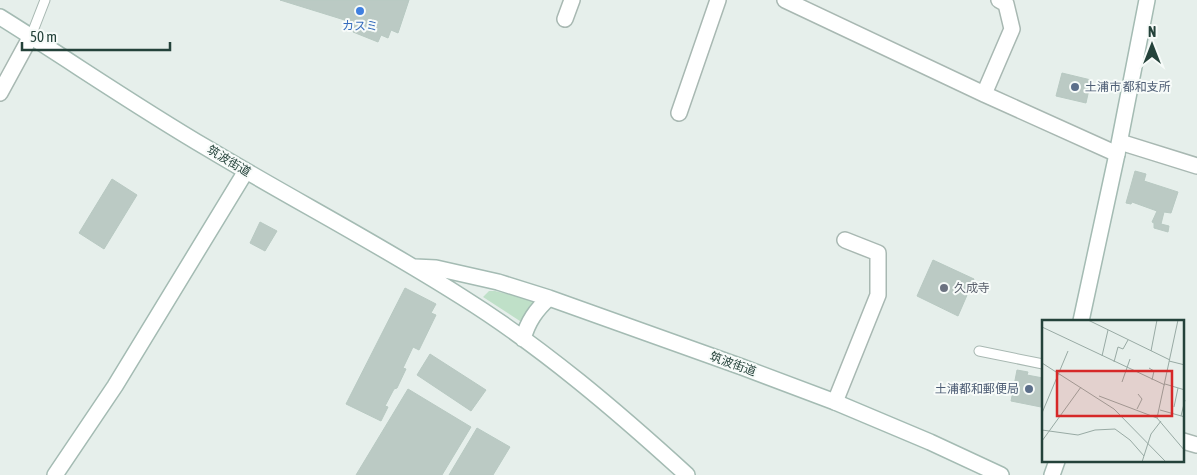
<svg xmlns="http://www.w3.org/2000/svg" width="1197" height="475" font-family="'Asap Condensed','Noto Sans JP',sans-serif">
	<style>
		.green { fill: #bfe0c8 }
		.building { fill: #bbcac4; stroke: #b8c9c2 }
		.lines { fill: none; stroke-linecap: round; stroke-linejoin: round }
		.lane-casing { stroke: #a8b8b2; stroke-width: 11 }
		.street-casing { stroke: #a8b8b2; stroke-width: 18 }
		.secondary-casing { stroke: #a4bbb3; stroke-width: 18 }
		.lane { stroke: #fff; stroke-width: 9 }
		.street { stroke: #fff; stroke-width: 15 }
		.secondary { stroke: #fff; stroke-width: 15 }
		.shop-dot { fill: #3f7fe0; stroke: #f7fbf9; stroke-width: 2 }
		.service-dot { fill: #5c6f8a; stroke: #f7fbf9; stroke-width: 2 }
		.worship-dot { fill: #6b7280; stroke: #f7fbf9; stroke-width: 2 }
		.labels { text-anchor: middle; stroke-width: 4; stroke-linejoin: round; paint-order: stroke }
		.shop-label { font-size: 12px; fill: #366cbe; stroke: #f7fbf9 }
		.service-label { font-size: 12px; fill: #4e5e75; stroke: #f7fbf9; text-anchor: start }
		.street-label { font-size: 12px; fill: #24423a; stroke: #f7fbf9 }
		.worship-label { font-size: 12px; fill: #5b616d; stroke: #f7fbf9; text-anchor: start }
		.inset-road { fill: none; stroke: #98aaa4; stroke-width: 1 }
		.view { fill: #d62828; fill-opacity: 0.15; stroke: #d62828; stroke-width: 2.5 }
		.inset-edge { fill: none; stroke: #24423a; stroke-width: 2.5 }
	</style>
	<rect width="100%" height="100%" fill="#e6efeb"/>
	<path class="green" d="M 489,291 L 495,291 L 536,301 L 527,312 L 523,323 L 483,297 Z"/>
	<path class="building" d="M 280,0 L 409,0 L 398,33 L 391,30 L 388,38 L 381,35 L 378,42 L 353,32 L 355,28 L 350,27 L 351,22 Z
		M 1062,73 L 1091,80 L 1086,103 L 1056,96 Z
		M 1135,171 L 1146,174 L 1144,181 L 1178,192 L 1171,213 L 1164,212 L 1161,224 L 1169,226 L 1168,232 L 1154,228 L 1154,223 L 1152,222 L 1157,211 L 1132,202 L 1131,204 L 1126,203 Z
		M 112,179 L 137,195 L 104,249 L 79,233 Z
		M 260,222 L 277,231 L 265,251 L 250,243 Z
		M 933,260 L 974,279 L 958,316 L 917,296 Z
		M 405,288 L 436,304 L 431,313 L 436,315 L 419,350 L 413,347 L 403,368 L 406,369 L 397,388 L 394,389 L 385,406 L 388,407 L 381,421 L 346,404 Z
		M 430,354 L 486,390 L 471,411 L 417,375 Z
		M 1017,370 L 1028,372 L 1027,375 L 1043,378 L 1043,397 L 1041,407 L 1011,401 Z
		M 408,389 L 471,427 L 442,475 L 356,475 Z
		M 477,428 L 510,447 L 493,475 L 449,475 Z"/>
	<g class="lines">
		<g class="lane-casing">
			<path id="lane" d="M 31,36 L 45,0
				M 979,351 L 1043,364"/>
		</g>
		<g class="street-casing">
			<path id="street" d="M 785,0 L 984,94 L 1117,154
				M 565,19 L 572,0
				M 0,93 L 31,36
				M 984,94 L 1012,29 L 1006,4 L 999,0
				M 679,113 L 718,0
				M 1120,142 L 1197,166
				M 835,402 L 878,295 L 878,253 L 845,240
				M 1183,441 L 1197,445"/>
		</g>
		<g class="secondary-casing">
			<path id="secondary" d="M 0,17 C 69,60 137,107 207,148 C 292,199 379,244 462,297 C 542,347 618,412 687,475
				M 415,267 L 436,268 L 498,282 L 549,298 L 742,367 L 835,402 L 930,442 L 1001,475
				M 1081,321 L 1117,154 L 1147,0
				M 523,339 C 528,321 536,310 549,298
				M 55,475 L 115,386 L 246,171
				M 1052,475 L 1057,461"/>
		</g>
		<use href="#lane" class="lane"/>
		<use href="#street" class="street"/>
		<use href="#secondary" class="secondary"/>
	</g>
	<circle class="shop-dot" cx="360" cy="11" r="5"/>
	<g class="service-dot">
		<circle cx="1075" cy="87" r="5"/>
		<circle cx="1029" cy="389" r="5"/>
	</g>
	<circle class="worship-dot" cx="944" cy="288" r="5"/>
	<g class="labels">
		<g class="shop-label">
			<text x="360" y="30">カスミ</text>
		</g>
		<g class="service-label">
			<text x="1085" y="91">土浦市 都和支所</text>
			<text x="1019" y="393" text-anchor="end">土浦都和郵便局</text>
		</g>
		<g class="street-label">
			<text transform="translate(229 161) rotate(31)" y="4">筑波街道</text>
			<text transform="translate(733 364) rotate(20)" y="4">筑波街道</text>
		</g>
		<g class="worship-label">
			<text x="954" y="292">久成寺</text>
		</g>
	</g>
	<g transform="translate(1042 320)">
		<rect width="142" height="142" fill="#e6efeb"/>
		<path class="inset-road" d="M 46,0 L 128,40M 0,7 L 123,65M 109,31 L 115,0M 60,36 L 66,10M 127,41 L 143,45M 72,42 L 76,27 L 81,29 L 86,20M 0,43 L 72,89 L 124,142M 107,48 L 112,51 L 110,60M 80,62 L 88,39M 123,64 L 143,70M 57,76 L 115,98 L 143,131M 132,87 L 136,68M 95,89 L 100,79 L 96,74M 118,90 L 143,97M 0,93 L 26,31M 139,96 L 143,80M 115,98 L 136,0M 0,110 L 36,115 L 53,110 L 73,109 L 88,120 L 102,136M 0,121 L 39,67M 100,142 L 109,114 L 119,101"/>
		<path class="view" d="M 15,51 L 130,51 L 130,96 L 15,96 Z"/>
		<rect width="142" height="142" class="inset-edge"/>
	</g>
	<g transform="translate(1152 45)" stroke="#f7fbf9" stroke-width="4" paint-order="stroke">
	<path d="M0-4L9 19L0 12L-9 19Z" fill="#24423a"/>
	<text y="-8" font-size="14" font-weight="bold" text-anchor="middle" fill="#24423a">N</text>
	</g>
	<path d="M22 42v8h148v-8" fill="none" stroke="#24423a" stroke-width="2.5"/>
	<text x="30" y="42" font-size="15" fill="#24423a" stroke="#f7fbf9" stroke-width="4" paint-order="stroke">50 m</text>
</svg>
